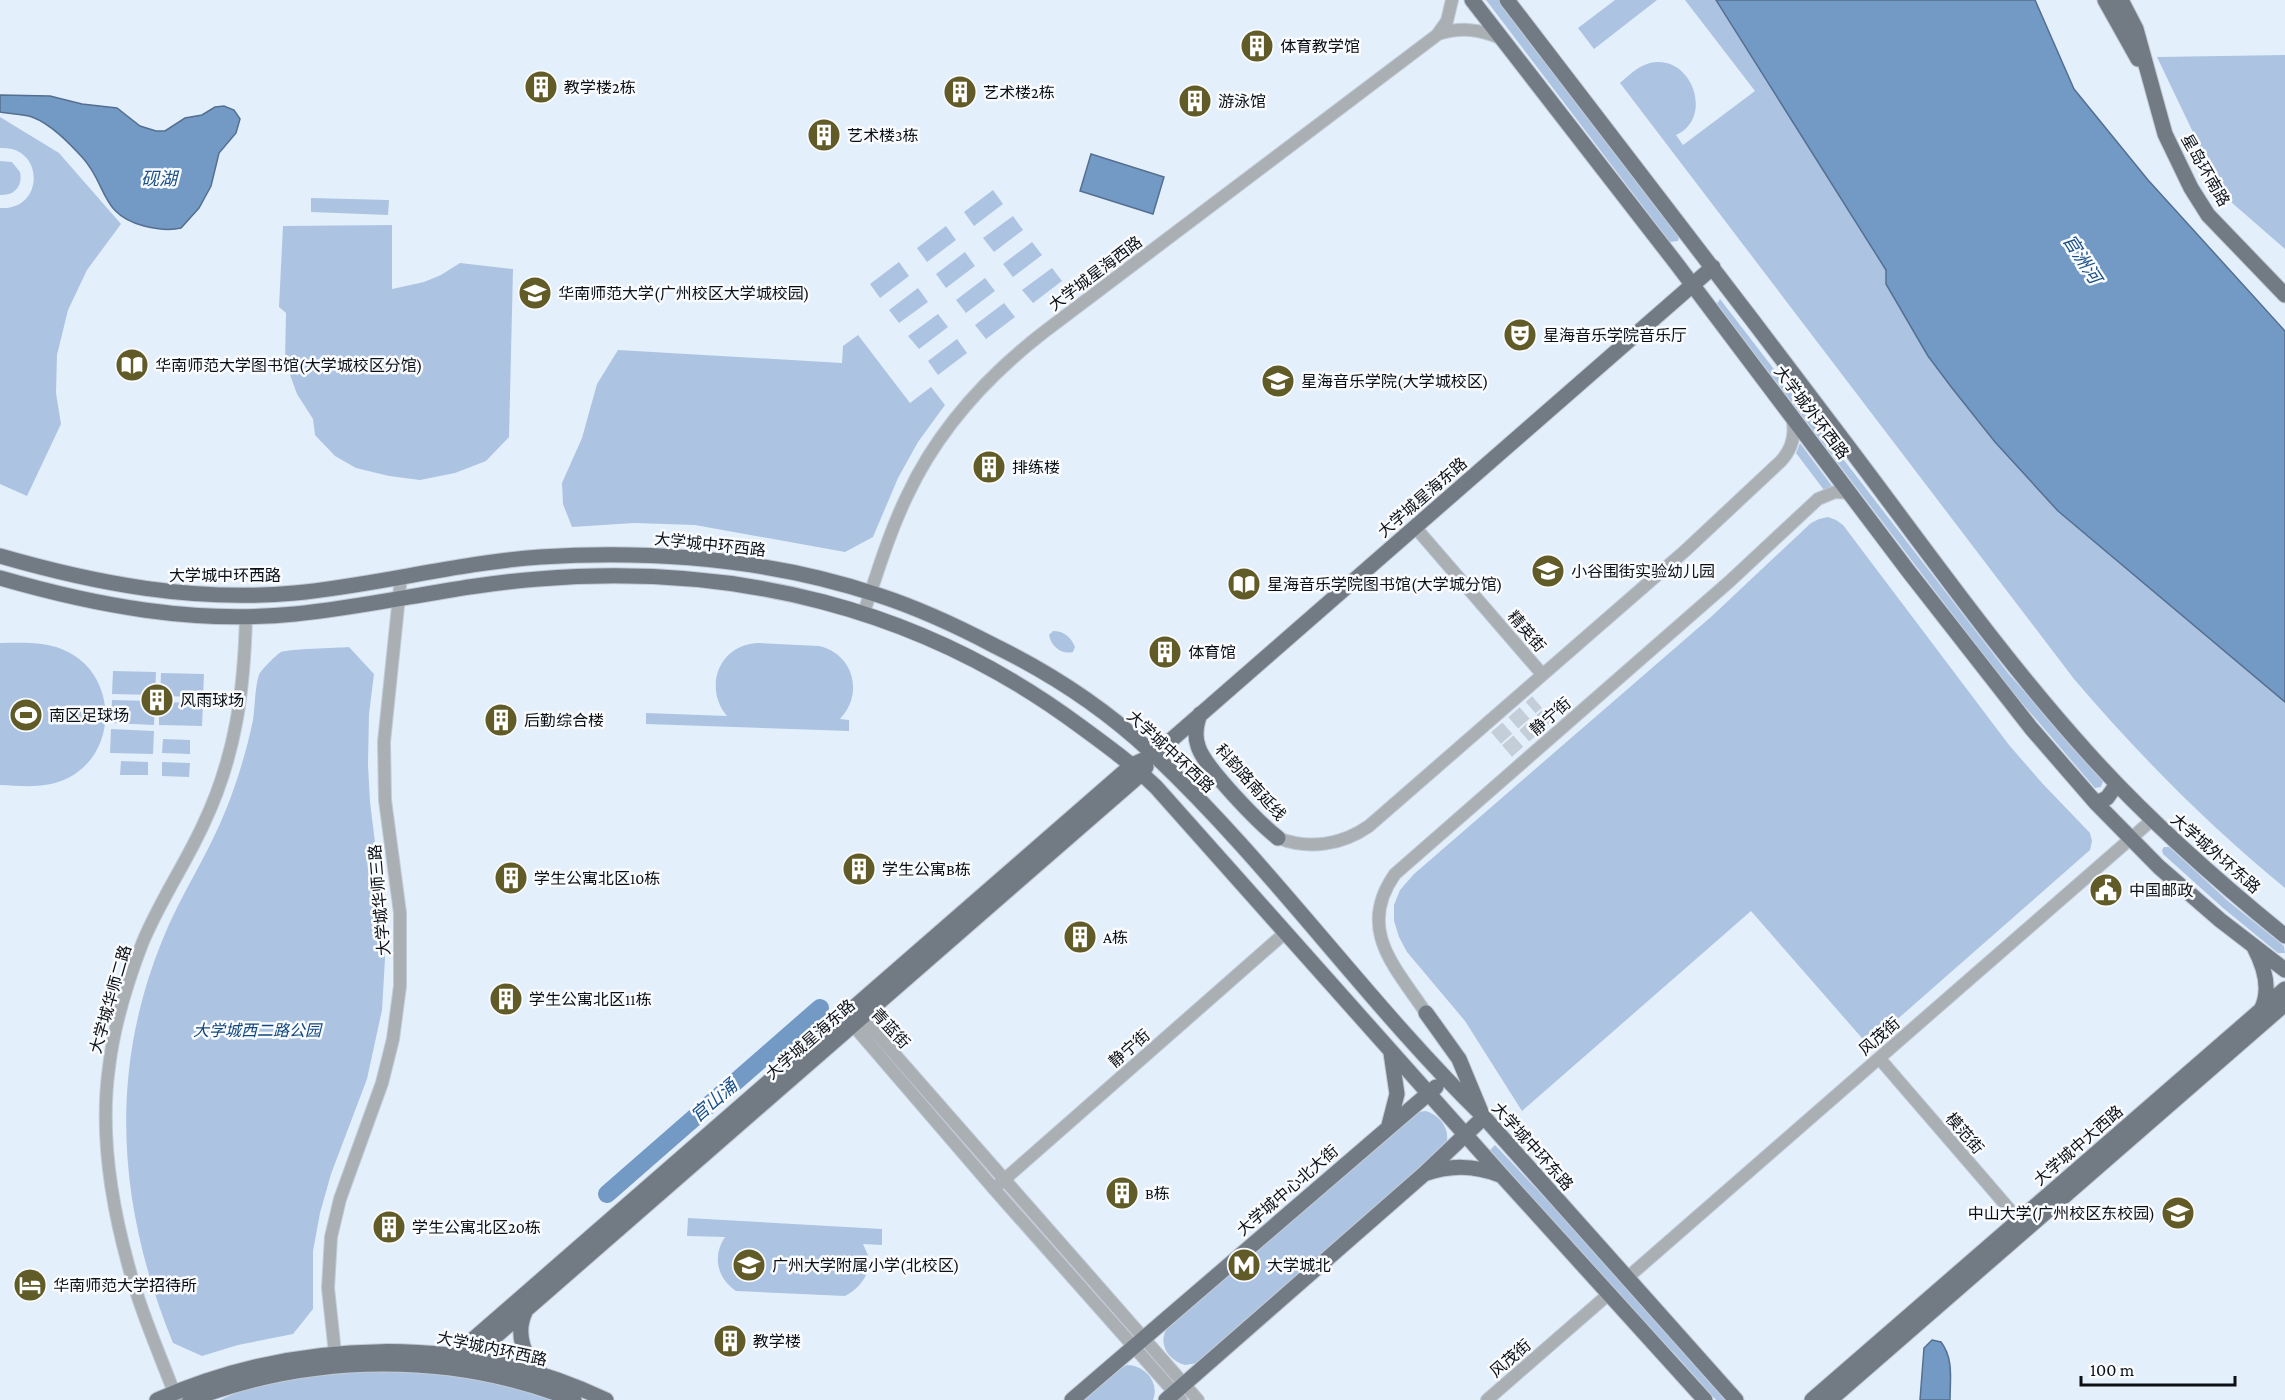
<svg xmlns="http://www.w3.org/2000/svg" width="2285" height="1400" font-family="'Crimson Pro','Noto Sans SC',serif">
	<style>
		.green { fill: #acc4e2 }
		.water { fill: #7399c5; stroke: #547090; stroke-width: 1.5 }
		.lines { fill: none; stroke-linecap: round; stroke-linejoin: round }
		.river { stroke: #7399c5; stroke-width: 18 }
		.major-tunnel { stroke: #c4ced9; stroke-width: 15; stroke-dasharray: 15 8; stroke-linecap: butt }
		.minor-casing { stroke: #c1cbd7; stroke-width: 14 }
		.major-casing { stroke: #c1cbd7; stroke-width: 17 }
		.minor { stroke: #aaafb4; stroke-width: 12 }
		.major { stroke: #727b84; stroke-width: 15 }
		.labels { text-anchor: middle; stroke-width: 5; stroke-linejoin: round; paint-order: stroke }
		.poi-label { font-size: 16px; fill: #0c1014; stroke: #f9fbfe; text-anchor: start }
		.street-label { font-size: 16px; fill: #0c1014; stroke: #f9fbfe }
		.park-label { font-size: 16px; font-style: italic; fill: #10477e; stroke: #f9fbfe }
		.water-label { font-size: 18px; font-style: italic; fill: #1b5188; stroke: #f9fbfe }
	</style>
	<rect width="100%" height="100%" fill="#e4effc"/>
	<path class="green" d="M 1486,0 L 1499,0 L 1679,236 L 1678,241 L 1670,242 Z
		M 1615,0 L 1657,0 L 1594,49 L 1578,28 Z
		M 1685,0 L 1716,0 L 1886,270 L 1886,284 L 1928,356 L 1952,388 L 1995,442 L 2058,511 L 2285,702 L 2285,888 C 2208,825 2139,755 2074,679 L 1620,83 C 1628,76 1637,67 1647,64 C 1690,50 1716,117 1676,135 L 1683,145 L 1755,91 Z
		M 2285,55 L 2285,249 L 2223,195 L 2157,57 Z
		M 0,117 L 59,153 L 121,224 L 87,270 L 68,310 L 57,355 L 56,393 L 61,424 L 27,496 L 0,484 L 0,208 C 45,211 45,145 0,148 Z
		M 0,161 L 12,162 L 20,172 C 23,186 15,196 0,195 Z
		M 993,190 L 1003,204 L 974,226 L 964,212 Z
		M 311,198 L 389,200 L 388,215 L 311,212 Z
		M 1013,216 L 1023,230 L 994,252 L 983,238 Z
		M 392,225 L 392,289 L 424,282 L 441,275 L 460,263 L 513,269 L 509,437 L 486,461 L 455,473 L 420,480 L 389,476 L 356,468 L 335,456 L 315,435 L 313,419 L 297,394 L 285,361 L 286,313 L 279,307 L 283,226 Z
		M 946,226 L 956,240 L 927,262 L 917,248 Z
		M 1032,242 L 1042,255 L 1013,277 L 1003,264 Z
		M 965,252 L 975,266 L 946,288 L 936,274 Z
		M 899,262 L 909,276 L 880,298 L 870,284 Z
		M 1052,268 L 1062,281 L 1033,303 L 1022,290 Z
		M 985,278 L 995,291 L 966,313 L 956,300 Z
		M 918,288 L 928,302 L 899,323 L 889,310 Z
		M 1720,299 L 2008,673 L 2103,781 L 2101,787 L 2095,788 L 2004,682 L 1717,304 Z
		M 1004,303 L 1015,317 L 986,339 L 975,325 Z
		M 938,314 L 948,327 L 919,349 L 908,336 Z
		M 858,335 L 910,403 L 931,387 L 945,405 L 918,442 L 898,478 L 873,537 L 845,552 L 695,525 L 634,523 L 572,527 L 563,504 L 562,483 L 582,438 L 597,384 L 618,350 L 842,363 L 843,346 Z
		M 957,339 L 967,353 L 938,375 L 928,361 Z
		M 1800,443 L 1832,486 L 1832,487 L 1824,490 L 1796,453 Z
		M 1828,517 L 1836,520 L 1843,525 L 2009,745 L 2042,783 L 2090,833 L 2092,841 L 2090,850 L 1868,1045 L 1751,911 L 1522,1111 L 1465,1021 L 1407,952 L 1399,937 L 1394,921 L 1394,905 L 1400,890 L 1414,874 L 1712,616 L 1811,523 L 1819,519 Z
		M 1053,631 C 1064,631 1071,637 1075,647 L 1073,652 C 1061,655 1051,646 1049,635 Z
		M 0,643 C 22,643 47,641 68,652 C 118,677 118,753 68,778 C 46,789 23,786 0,785 Z
		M 759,643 L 819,646 C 854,654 864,694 840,719 L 849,720 L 849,731 L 646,724 L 646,713 L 727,716 C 703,687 719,644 759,643 Z
		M 349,647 L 374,674 L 369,714 L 368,765 L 370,802 L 384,915 L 385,959 L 382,1010 L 367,1079 L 331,1174 L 320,1213 L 313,1251 L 313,1309 L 293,1334 L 238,1345 L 202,1356 L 173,1343 C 119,1211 107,1076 162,941 C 180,895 209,854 227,807 C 238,779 247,749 253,720 C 255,707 255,686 259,675 C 260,671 277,654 281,652 C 288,649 337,648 349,647 Z
		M 113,671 L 156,672 L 155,695 L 112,694 Z
		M 161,673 L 204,674 L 203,697 L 160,696 Z
		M 112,700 L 155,701 L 154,725 L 111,723 Z
		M 159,702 L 203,703 L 202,726 L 159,725 Z
		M 111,729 L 154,731 L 153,754 L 110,753 Z
		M 163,739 L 190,740 L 190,754 L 162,753 Z
		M 121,761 L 148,762 L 148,775 L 120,775 Z
		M 162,762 L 190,763 L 189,777 L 162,776 Z
		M 2164,847 L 2169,847 L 2228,901 L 2284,946 L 2285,953 L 2278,953 L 2223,908 L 2163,854 L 2162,850 Z
		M 1426,1111 C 1442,1116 1453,1133 1444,1149 L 1198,1363 L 1185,1365 C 1167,1360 1156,1341 1169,1326 L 1418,1112 Z
		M 1495,1145 L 1579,1234 L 1727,1400 L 1716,1400 L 1675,1354 L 1646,1325 L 1490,1150 Z
		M 688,1218 L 882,1229 L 882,1245 L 863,1244 C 865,1249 868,1254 869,1259 C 871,1274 858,1290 845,1296 L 736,1291 C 717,1278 712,1256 725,1237 L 687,1236 Z
		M 1127,1365 C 1145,1365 1160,1383 1153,1400 L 1083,1400 L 1120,1369 Z
		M 418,1369 L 518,1382 L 561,1400 L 220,1400 L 249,1387 L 287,1376 Z"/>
	<path class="water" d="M 1716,0 L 2035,0 L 2074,89 L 2148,180 L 2285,331 L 2285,702 L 2058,511 L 1995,442 L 1952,388 L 1928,356 L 1886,284 L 1886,270 Z
		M 0,95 L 50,96 L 82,104 L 117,108 L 140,126 L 156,131 L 165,131 L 185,118 L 202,115 L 215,107 L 224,106 L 234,110 L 240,119 L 236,133 L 219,153 L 211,186 L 199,208 L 181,228 C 169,231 156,229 144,226 C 99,214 108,185 82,157 C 69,143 51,124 32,117 C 22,114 10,114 0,112 Z
		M 1091,154 L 1164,177 L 1153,214 L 1080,191 Z
		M 1932,1340 L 1941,1342 C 1954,1359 1950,1380 1950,1400 L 1920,1400 L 1924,1348 Z"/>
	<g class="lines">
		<path class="river" d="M 607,1194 L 820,1008"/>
		<path class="major-tunnel" d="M 1496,738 L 1537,702
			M 1507,751 L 1548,715"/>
		<g class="minor-casing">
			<path id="minor" d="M 1438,34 C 1461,27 1480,29 1502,39
				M 1415,527 L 1542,674
				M 864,612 C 877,574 889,533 907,496 C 938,429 986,377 1044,332 L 1437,35 L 1447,21 L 1452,0
				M 1278,838 C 1309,850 1342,845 1369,826 L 1686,550 L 1781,461 C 1793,448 1796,434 1792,417
				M 1426,1013 C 1395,967 1356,929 1395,874 L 1730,581 L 1818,499 L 1835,492 L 1850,493
				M 856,1015 L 862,1017 L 1198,1400
				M 851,1019 L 853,1025 L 994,1189 L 1181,1400
				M 1879,1058 L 2023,1225
				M 997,1186 L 1286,932
				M 1627,1278 L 2152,820
				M 335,1353 L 328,1288 L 331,1237 L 340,1199 L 382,1083 L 393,1039 L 400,986 L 400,913 L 385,800 L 384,742 L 401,577
				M 177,1400 C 160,1355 140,1310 128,1264 C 111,1202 100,1131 109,1067 C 114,1025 127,983 142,944 C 159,902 185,865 204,823 C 236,755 244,691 246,617
				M 1487,1400 L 1610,1293"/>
		</g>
		<g class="major-casing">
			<path id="major" d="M 1472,0 L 1676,263 L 1909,572 L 2031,728 L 2096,803 L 2159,867 L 2220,920 L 2285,970
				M 1507,0 C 1616,141 1724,282 1831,424 C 1915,534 1995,650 2088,753 C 2148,820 2215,879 2285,936
				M 2105,0 L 2138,59
				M 2121,0 L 2136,29 L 2165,134 L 2191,188 L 2208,215 L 2285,295
				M 0,556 C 97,584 193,602 295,593 C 377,585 457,563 540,557 C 653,550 770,559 878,595 C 918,608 957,626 995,646 C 1050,673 1105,709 1150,751 C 1271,864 1366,1002 1484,1117 L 1736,1400
				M 0,578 C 97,606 194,624 295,614 C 377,606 456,585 538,579 C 735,563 920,607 1080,726 C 1106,745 1132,764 1156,787 L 1503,1177 L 1705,1400
				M 1200,714 C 1196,725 1194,735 1198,746 C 1204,767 1259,823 1278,838
				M 2096,803 L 2107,798 L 2117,784
				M 2254,947 C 2264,966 2272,989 2261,1010
				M 1426,1013 L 1459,1059 L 1481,1112
				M 1389,1125 L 1397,1094 L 1391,1053
				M 1424,1174 C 1450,1165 1473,1165 1500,1175
				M 526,1310 C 514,1333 524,1361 544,1376
				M 454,1356 L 1132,765 L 1154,755 L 1713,267
				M 458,1369 L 1141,774 L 1146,767
				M 157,1400 C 298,1338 466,1333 606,1400
				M 190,1400 C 312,1353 452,1351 574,1400
				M 1072,1400 L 1436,1087
				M 1166,1400 L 1424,1174 L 1484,1117
				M 1812,1400 L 2285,989
				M 1830,1400 L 2285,1004"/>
		</g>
		<use href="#minor" class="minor"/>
		<use href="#major" class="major"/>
	</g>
	<defs>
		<g id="building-disc" transform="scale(1.725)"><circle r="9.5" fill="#615b27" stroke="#f9fbfe"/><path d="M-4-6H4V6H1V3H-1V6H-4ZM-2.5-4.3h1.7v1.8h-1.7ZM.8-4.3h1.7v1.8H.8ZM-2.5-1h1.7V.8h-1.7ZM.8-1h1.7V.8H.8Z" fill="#fff"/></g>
		<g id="university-disc" transform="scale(1.725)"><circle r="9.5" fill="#615b27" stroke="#f9fbfe"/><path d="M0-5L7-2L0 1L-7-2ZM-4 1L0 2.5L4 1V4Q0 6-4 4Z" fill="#fff"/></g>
		<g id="theatre-disc" transform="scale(1.725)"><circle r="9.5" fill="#615b27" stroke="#f9fbfe"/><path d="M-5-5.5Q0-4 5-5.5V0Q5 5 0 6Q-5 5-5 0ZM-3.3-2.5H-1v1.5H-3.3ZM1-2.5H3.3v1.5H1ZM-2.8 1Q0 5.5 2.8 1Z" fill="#fff"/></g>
		<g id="library-disc" transform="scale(1.725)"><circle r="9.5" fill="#615b27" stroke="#f9fbfe"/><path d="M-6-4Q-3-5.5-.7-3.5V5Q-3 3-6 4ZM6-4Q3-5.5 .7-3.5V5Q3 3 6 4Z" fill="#fff"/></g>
		<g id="school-disc" transform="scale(1.725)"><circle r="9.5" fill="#615b27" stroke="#f9fbfe"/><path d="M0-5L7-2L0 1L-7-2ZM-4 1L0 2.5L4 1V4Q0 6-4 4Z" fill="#fff"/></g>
		<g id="stadium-disc" transform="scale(1.725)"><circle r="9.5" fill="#615b27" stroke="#f9fbfe"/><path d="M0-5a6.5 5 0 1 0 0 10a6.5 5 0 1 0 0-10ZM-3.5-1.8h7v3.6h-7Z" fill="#fff"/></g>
		<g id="civic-disc" transform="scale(1.725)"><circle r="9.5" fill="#615b27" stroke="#f9fbfe"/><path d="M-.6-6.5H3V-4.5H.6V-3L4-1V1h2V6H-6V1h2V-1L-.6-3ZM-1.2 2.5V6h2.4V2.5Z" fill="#fff"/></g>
		<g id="metro-disc" transform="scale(1.725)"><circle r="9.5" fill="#615b27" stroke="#f9fbfe"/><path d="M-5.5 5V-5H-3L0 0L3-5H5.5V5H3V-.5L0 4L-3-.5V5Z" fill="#fff"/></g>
		<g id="hotel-disc" transform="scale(1.725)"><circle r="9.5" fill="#615b27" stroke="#f9fbfe"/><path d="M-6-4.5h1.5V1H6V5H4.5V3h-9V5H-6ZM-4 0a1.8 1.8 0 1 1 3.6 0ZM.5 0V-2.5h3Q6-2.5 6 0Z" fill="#fff"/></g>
	</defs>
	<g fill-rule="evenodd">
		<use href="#building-disc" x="1257" y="46"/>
		<use href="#building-disc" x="541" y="87"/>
		<use href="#building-disc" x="960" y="92"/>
		<use href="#building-disc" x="1195" y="101"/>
		<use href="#building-disc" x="824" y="135"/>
		<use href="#university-disc" x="535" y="293"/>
		<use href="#theatre-disc" x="1520" y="335"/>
		<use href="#library-disc" x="132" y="365"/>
		<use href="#university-disc" x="1278" y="381"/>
		<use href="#building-disc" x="989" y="467"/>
		<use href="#school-disc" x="1548" y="571"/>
		<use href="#library-disc" x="1244" y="584"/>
		<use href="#building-disc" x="1165" y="652"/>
		<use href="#building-disc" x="157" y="700"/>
		<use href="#stadium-disc" x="26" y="715"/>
		<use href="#building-disc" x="501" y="720"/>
		<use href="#building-disc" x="859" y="869"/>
		<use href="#building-disc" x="511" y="878"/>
		<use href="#civic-disc" x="2106" y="890"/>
		<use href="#building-disc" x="1080" y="937"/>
		<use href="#building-disc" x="506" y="999"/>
		<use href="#building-disc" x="1122" y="1193"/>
		<use href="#university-disc" x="2178" y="1213"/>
		<use href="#building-disc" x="389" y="1227"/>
		<use href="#school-disc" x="749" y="1265"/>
		<use href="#metro-disc" x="1244" y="1265"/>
		<use href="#hotel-disc" x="30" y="1285"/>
		<use href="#building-disc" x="730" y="1341"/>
	</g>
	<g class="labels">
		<g class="poi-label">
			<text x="1280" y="52">体育教学馆</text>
			<text x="564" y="93">教学楼2栋</text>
			<text x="983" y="98">艺术楼2栋</text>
			<text x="1218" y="107">游泳馆</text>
			<text x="847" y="141">艺术楼3栋</text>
			<text x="558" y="299">华南师范大学(广州校区大学城校园)</text>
			<text x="1543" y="341">星海音乐学院音乐厅</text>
			<text x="155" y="371">华南师范大学图书馆(大学城校区分馆)</text>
			<text x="1301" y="387">星海音乐学院(大学城校区)</text>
			<text x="1012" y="473">排练楼</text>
			<text x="1571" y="577">小谷围街实验幼儿园</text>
			<text x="1267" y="590">星海音乐学院图书馆(大学城分馆)</text>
			<text x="1188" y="658">体育馆</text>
			<text x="180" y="706">风雨球场</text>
			<text x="49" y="721">南区足球场</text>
			<text x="524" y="726">后勤综合楼</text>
			<text x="882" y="875">学生公寓B栋</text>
			<text x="534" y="884">学生公寓北区10栋</text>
			<text x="2129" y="896">中国邮政</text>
			<text x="1103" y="943">A栋</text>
			<text x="529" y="1005">学生公寓北区11栋</text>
			<text x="1145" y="1199">B栋</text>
			<text x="2155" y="1219" text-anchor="end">中山大学(广州校区东校园)</text>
			<text x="412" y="1233">学生公寓北区20栋</text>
			<text x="772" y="1271">广州大学附属小学(北校区)</text>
			<text x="1267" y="1271">大学城北</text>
			<text x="53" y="1291">华南师范大学招待所</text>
			<text x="753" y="1347">教学楼</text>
		</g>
		<g class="street-label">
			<text transform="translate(2206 170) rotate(60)" y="6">星岛环南路</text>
			<text transform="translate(1095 273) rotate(-37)" y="6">大学城星海西路</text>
			<text transform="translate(1812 412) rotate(53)" y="6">大学城外环西路</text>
			<text transform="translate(1422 497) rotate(-41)" y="6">大学城星海东路</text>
			<text transform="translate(710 544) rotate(6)" y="6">大学城中环西路</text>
			<text x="225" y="581">大学城中环西路</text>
			<text transform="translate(1527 631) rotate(49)" y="6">精英街</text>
			<text transform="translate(1550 716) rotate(-41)" y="6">静宁街</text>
			<text transform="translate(1171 751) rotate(43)" y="6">大学城中环西路</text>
			<text transform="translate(1251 782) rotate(48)" y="6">科韵路南延线</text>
			<text transform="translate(2216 853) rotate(41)" y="6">大学城外环东路</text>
			<text transform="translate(379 900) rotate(-95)" y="6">大学城华师三路</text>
			<text transform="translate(110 999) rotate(-74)" y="6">大学城华师二路</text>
			<text transform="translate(891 1028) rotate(47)" y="6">青蓝街</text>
			<text transform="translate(1879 1036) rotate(-41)" y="6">风茂街</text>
			<text transform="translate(810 1039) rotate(-41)" y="6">大学城星海东路</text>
			<text transform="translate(1129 1048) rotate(-41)" y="6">静宁街</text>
			<text transform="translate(1965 1133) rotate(49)" y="6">模范街</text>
			<text transform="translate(2078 1145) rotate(-41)" y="6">大学城中大西路</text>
			<text transform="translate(1533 1146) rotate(48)" y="6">大学城中环东路</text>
			<text transform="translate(1287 1190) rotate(-41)" y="6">大学城中心北大街</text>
			<text transform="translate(492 1348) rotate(12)" y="6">大学城内环西路</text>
			<text transform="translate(1510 1358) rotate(-41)" y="6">风茂街</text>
		</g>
		<g class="park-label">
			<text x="257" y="1036">大学城西二路公园</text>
		</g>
		<g class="water-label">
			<text x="159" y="185">砚湖</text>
			<text transform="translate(2082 259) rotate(57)" y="6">官洲河</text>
			<text transform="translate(714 1101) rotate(-41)" y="6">官山涌</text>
		</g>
	</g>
	<path d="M2081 1376v9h154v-9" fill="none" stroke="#0c1014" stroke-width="3"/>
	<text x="2090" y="1376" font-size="18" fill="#0c1014" stroke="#f9fbfe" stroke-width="4.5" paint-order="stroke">100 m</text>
</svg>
